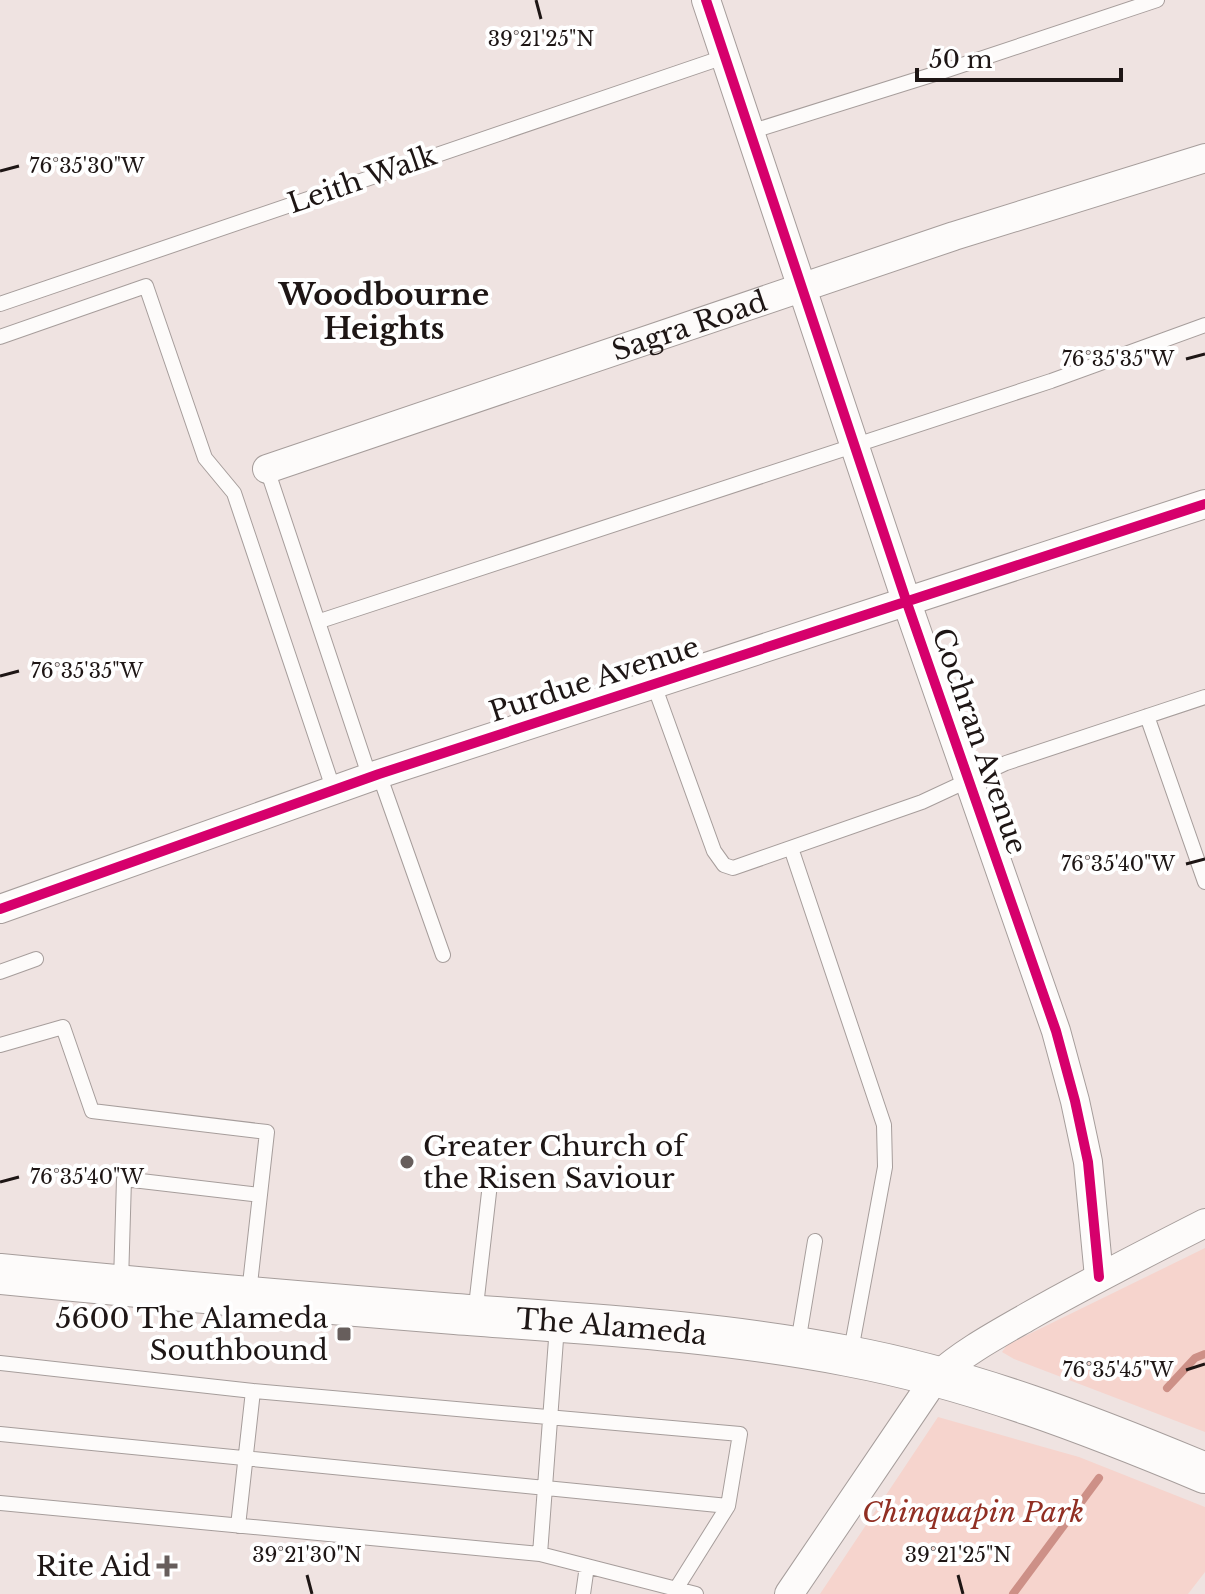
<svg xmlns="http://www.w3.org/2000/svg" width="1205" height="1594" font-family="'Libre Baskerville',serif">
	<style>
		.green { fill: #f6d4cd }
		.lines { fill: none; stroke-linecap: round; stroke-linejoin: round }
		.stream { stroke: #cd9087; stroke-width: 8 }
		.service-casing { stroke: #a69d9b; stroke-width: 16 }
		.minor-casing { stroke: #a69d9b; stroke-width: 30 }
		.secondary-casing { stroke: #a69d9b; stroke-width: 42 }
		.service { stroke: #fdfbfa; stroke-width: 14 }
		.minor { stroke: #fdfbfa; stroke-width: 28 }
		.secondary { stroke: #fdfbfa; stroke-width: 40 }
		.cycleway-casing { stroke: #fff; stroke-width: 15 }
		.cycleway { stroke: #d6006c; stroke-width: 10 }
		.ticks { fill: none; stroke: #1e1615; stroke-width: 3 }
		.poi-dot { fill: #675e5c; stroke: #fff; stroke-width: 3 }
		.labels { text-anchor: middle; stroke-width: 8; stroke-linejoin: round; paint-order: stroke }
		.street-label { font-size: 28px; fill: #1e1615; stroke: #fff }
		.poi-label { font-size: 28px; fill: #1e1615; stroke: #fff; text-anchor: end }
		.park-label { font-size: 28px; font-style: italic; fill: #912f23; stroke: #fff }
		.neighbourhood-label { font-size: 30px; font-weight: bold; fill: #1e1615; stroke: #fff }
		.ticks-label { font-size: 20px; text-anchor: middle; fill: #1e1615; stroke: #fff; stroke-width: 8; stroke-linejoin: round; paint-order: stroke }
	</style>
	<rect width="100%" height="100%" fill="#efe3e1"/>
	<path class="green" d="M 1205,1248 L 1205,1432 L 1014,1359 L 1002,1352 L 1007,1345 Z
		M 938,1417 L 1079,1457 L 1205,1507 L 1205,1572 L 1188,1594 L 820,1594 Z"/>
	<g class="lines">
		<path class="stream" d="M 1167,1388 L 1195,1358 L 1205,1354
			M 1013,1594 L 1099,1478"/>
		<g class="service-casing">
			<path id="service" d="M 750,132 L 941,72 L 1157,0
				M 0,304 L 724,57
				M 0,337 L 146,286 L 205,458 L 234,493 L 334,791
				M 267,469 L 370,778
				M 320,621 L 1051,381 L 1205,325
				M 654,685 L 714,851 L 724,865 L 733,868 L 922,802 L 1006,763 L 1205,697
				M 1147,716 L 1205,882
				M 379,774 L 443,955
				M 791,848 L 884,1125 L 885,1167 L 850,1356
				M 0,972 L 36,959
				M 0,1045 L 63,1027 L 92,1111 L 267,1132 L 249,1293
				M 121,1282 L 124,1179 L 260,1195
				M 475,1315 L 491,1175
				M 798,1343 L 815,1241
				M 0,1363 L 253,1391 L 740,1434 L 728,1506 L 0,1434
				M 0,1503 L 540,1554 L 696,1594
				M 238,1526 L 253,1391
				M 540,1554 L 557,1326
				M 676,1589 L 728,1506
				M 583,1594 L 587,1566"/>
		</g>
		<g class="minor-casing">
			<g id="minor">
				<path d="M 706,0 L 907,603 L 1056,1031 L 1075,1101 L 1088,1162 L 1099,1277"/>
				<path id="s1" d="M 267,469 L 954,236 L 1205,158"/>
				<path d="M 0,909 L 379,774 L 1205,504"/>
				<path d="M 789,1594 L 936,1377 C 964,1352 996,1335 1029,1316 C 1087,1283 1146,1253 1205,1223"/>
			</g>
		</g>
		<g class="secondary-casing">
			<g id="secondary">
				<path id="s2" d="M 0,1274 C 152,1289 303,1302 455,1314 C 586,1324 719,1331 848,1356 C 971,1379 1090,1425 1205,1473"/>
			</g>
		</g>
		<use href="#service" class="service"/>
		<use href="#minor" class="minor"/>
		<use href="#secondary" class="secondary"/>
		<g class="cycleway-casing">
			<path id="cycleway" d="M 706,0 L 907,603 L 1056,1031 L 1075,1101 L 1088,1162 L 1099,1277
				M 0,909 L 379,774 L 1205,504"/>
		</g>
		<use href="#cycleway" class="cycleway"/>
	</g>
	<path class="ticks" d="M 536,0 L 541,19M 0,171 L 19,166M 1186,359 L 1205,354M 0,676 L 19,671M 1186,864 L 1205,859M 0,1182 L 19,1177M 1186,1370 L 1205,1364M 307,1575 L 312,1594M 958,1575 L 963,1594"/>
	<g class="poi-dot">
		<circle cx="407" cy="1162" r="8"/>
		<rect x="336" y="1326" width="16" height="16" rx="4"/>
		<path d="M163 1554h8v8h8v8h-8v8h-8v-8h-8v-8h8z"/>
	</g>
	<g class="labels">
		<g class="street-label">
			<text transform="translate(362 179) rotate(-19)" y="10">Leith Walk</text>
			<text dy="10" stroke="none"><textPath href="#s1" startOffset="446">Sagra Road</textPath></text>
			<text transform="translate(594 679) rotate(-18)" y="10">Purdue Avenue</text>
			<text transform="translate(980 741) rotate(71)" y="10">Cochran Avenue</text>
			<text dy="10" stroke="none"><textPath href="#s2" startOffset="614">The Alameda</textPath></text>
		</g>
		<g class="poi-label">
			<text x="423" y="1156" text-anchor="start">Greater Church of<tspan x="423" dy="32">the Risen Saviour</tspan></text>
			<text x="328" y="1328">5600 The Alameda<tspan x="328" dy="32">Southbound</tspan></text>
			<text x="151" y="1576">Rite Aid</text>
		</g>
		<g class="park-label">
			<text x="973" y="1522">Chinquapin Park</text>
		</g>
		<g class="neighbourhood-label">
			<text x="384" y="305">Woodbourne<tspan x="384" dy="34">Heights</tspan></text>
		</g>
	</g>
	<g class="ticks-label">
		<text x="541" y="46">39°21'25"N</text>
		<text x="87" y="173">76°35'30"W</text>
		<text x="1118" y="366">76°35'35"W</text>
		<text x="87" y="678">76°35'35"W</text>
		<text x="1118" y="871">76°35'40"W</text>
		<text x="87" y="1184">76°35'40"W</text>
		<text x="1118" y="1377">76°35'45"W</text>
		<text x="307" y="1562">39°21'30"N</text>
		<text x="958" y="1562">39°21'25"N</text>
	</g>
	<path d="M917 68v12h204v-12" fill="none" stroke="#1e1615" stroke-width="4"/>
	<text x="929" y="68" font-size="24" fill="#1e1615" stroke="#ffffff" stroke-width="6" paint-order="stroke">50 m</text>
</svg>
